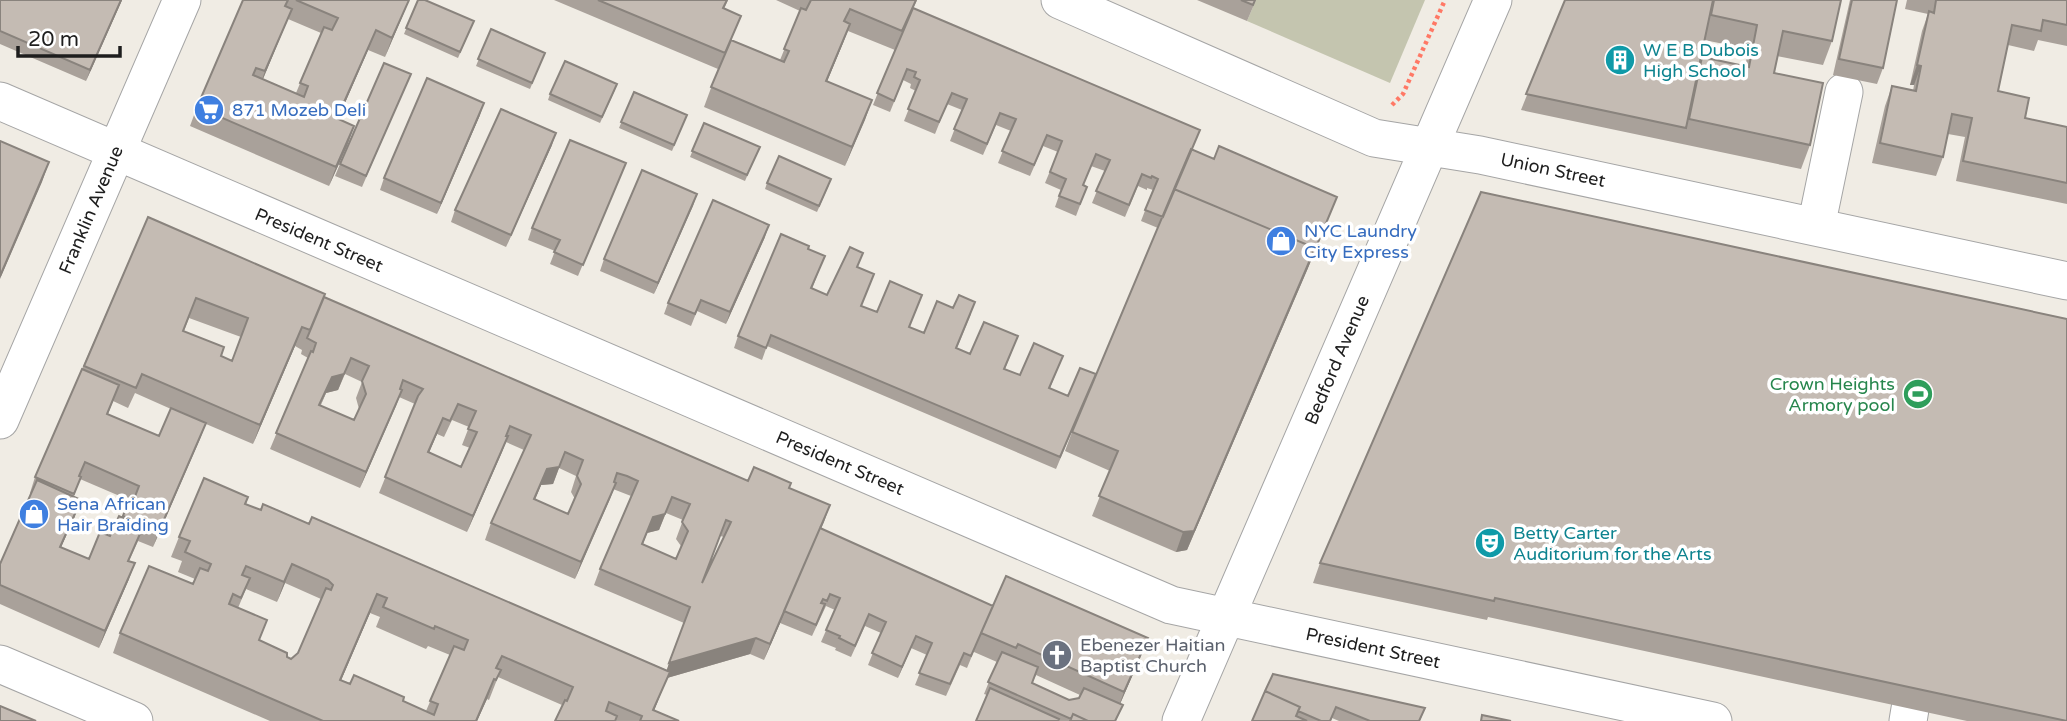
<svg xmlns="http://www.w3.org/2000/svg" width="2067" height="721" font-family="'Varela Round',sans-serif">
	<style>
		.construction { fill: #c4c5af }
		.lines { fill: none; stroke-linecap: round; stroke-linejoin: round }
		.minor-casing { stroke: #a5a5a5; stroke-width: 39 }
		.path { stroke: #ff7865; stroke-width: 4.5; stroke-dasharray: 3.5 3.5; stroke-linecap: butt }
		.minor { stroke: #fff; stroke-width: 37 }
		.wall { fill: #a9a19a; fill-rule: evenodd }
		.shaded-wall { fill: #89837d }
		.building { fill: #c4bbb3; stroke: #89837d; stroke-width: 2; fill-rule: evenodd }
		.labels { text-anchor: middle; stroke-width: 7; stroke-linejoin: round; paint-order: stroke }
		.culture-label { font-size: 18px; fill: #0d838f; stroke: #fff; text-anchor: start }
		.shop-label { font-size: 18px; fill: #366cbe; stroke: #fff; text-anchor: start }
		.street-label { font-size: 18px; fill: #1e1e1e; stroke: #fff }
		.leisure-label { font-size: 18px; fill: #27864d; stroke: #fff; text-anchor: end }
		.worship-label { font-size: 18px; fill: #5b616d; stroke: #fff; text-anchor: start }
	</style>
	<rect width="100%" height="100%" fill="#f0ece4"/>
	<path class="construction" d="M 1256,0 L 1425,0 L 1390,83 L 1247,21 Z"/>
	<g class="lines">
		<g class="minor-casing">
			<path id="minor" d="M 1060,0 L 1374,138 L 1480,155 L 2067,281
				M 0,101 L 1171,605 L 1713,721
				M 1816,227 L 1844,92
				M 0,420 L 182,0
				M 0,664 L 134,721
				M 1181,721 L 1493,0
				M 1908,721 L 1910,709"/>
		</g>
		<path class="path" d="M 1392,105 L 1403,94 L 1445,0"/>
		<use href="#minor" class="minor"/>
	</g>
	<path class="wall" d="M 0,0 L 122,0 L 86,81 L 0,44 Z
		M 243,0 L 409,0 L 385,57 L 368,50 L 338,119 L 354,126 L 347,146 L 329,186 L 190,126 L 197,107 ZM 288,19 L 321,33 L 296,93 L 263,79 Z
		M 418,0 L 474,21 L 458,58 L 404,34 Z
		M 554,0 L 728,0 L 724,9 L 732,40 L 780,60 L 800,11 L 776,0 L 917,0 L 913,9 L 1192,149 L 1214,159 L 1337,197 L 1308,268 L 1187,550 L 1176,552 L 1092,516 L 1110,471 L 1065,451 L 1072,432 L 1158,228 L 1141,221 L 1153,190 L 1147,188 L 1147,190 L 1138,186 L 1125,217 L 1092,203 L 1105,171 L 1091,166 L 1083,185 L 1087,187 L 1076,216 L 1055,207 L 1061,190 L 1045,183 L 1058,152 L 1043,146 L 1030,176 L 998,163 L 1011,131 L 996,125 L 983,155 L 950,141 L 962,110 L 947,104 L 935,134 L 904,121 L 916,91 L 910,88 L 911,84 L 903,80 L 890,112 L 873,105 L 895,50 L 848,31 L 827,81 L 872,100 L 845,166 L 704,107 L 718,69 Z
		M 1197,0 L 1256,0 L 1247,21 Z
		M 1565,0 L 1841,0 L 1832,41 L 1823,65 L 1777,56 L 1774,73 L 1810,145 L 1801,169 L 1521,110 ZM 1704,40 L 1749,49 L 1745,66 L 1702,57 L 1699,66 Z
		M 1850,0 L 1897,0 L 1883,68 L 1877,84 L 1833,75 Z
		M 1907,0 L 2067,0 L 2067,46 L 2038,40 L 2034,51 L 2008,45 L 1998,91 L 2025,118 L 2067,127 L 2067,204 L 1956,181 L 1965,137 L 1948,134 L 1943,157 L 1936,176 L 1872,163 L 1885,106 L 1892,86 L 1913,91 L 1914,85 L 1910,85 L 1922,31 L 1928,14 L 1905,9 Z
		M 491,29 L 545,53 L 530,89 L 476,66 Z
		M 406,85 L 362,187 L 335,176 L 340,164 Z
		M 615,90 L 600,123 L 548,100 L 550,94 Z
		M 634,92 L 687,115 L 672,151 L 619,128 Z
		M 480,115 L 437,214 L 380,190 L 384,178 Z
		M 704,123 L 757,153 L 745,181 L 690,157 Z
		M 552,145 L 506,247 L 451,222 L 455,210 Z
		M 621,174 L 578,276 L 550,264 L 555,251 L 528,240 L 532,228 Z
		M 767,183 L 829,185 L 817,212 L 765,189 Z
		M 1481,192 L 2067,721 L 1967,721 L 1488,617 L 1487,620 L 1313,583 L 1320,563 Z
		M 697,194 L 654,294 L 600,271 L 604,259 Z
		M 148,217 L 324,297 L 748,481 L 790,488 L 821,529 L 993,606 L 1140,658 L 1120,704 L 1123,705 L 1116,721 L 976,721 L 987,695 L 984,694 L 997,662 L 974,652 L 974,651 L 967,668 L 960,665 L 946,696 L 915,685 L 927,655 L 911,648 L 898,678 L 868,665 L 881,633 L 865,626 L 851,657 L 835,650 L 836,648 L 821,642 L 835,610 L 826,606 L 812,636 L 780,623 L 764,660 L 750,654 L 667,678 L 654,710 L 679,721 L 555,721 L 562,705 L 498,677 L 489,700 L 487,699 L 477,721 L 270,721 L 113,653 L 120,633 L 193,584 L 195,579 L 178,572 L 182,561 L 171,557 L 179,537 L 248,497 L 246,504 L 261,510 L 309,524 L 667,670 L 684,623 L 594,585 L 600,569 L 631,496 L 613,489 L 575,579 L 485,540 L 491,523 L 524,450 L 506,442 L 467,532 L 379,493 L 415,404 L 399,397 L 360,488 L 270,449 L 308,358 L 301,354 L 302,350 L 295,346 L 253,444 L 206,424 L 153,547 L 138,541 L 129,561 L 129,579 L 99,648 L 0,604 L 0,564 L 31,494 L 30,493 L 35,477 ZM 189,318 L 241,337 L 232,361 L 221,356 L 184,331 ZM 345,374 L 362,382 L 356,398 L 359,409 L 354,420 L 320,406 L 326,393 L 338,390 ZM 135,393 L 171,409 L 159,436 L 108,414 L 113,401 L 128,408 ZM 452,420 L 469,427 L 462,445 L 470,448 L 461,467 L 429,453 L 437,434 L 444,437 ZM 559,468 L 576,476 L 571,492 L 575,499 L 568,514 L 535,500 L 541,485 L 553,484 ZM 80,479 L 129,500 L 122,517 L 110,536 L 89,559 L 61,547 L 75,516 L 74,496 ZM 666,513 L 683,520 L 676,539 L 681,546 L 676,559 L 643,544 L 647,533 L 659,530 ZM 720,536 L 724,537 L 703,581 ZM 285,583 L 321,599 L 298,653 L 291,659 L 260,641 L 238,608 L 246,589 L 277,602 ZM 370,613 L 380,617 L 376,627 L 426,649 L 428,646 L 450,655 L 426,711 L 403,701 L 341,680 ZM 1036,675 L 1080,695 L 1079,698 L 1069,700 L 1032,683 Z
		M 765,237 L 726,324 L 697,311 L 691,326 L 664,314 L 668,303 Z
		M 808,249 L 820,268 L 812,289 L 827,295 L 858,268 L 874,274 L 861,306 L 877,312 L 918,306 L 909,327 L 924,333 L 953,308 L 971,314 L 957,348 L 970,354 L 1018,336 L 1005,369 L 1020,375 L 1063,356 L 1050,388 L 1068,396 L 1091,386 L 1056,469 L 767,346 L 762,360 L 734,348 L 738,336 Z
		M 1273,674 L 1425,708 L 1420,721 L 1339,721 L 1332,718 L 1331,721 L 1252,721 Z"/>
	<path class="shaded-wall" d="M 121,0 L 122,0 L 86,81 L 90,70 Z
		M 409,0 L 403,15 L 385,57 L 392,38 Z
		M 292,9 L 284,28 L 258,91 L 265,71 Z
		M 850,24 L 843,43 L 819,101 L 826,81 Z
		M 376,30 L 368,50 L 334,128 L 341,109 Z
		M 1917,65 L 1921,66 L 1914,85 L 1910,85 Z
		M 872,100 L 865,120 L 845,166 L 852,147 Z
		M 484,103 L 480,115 L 437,214 L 441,203 Z
		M 354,126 L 347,146 L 329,186 L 336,167 Z
		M 556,133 L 552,145 L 506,247 L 511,235 Z
		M 49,162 L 42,182 L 0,279 L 0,276 Z
		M 697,194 L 693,206 L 654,294 L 658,283 Z
		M 1337,197 L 1308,268 L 1187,550 L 1176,552 L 1183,532 Z
		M 769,225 L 765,237 L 726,324 L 730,312 Z
		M 302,327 L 295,346 L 253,444 L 260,425 Z
		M 351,358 L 338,390 L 326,393 L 314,421 L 332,377 Z
		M 402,390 L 396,406 L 360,488 L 366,472 Z
		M 443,418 L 437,434 L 422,468 L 428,452 Z
		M 206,423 L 200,439 L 153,547 L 159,531 Z
		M 508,436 L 502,452 L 467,532 L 473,516 Z
		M 565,452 L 553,484 L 541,485 L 528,515 L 547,469 Z
		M 616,483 L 610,499 L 575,579 L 581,562 Z
		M 672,497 L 659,530 L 647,533 L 636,560 L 653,517 Z
		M 81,500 L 75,516 L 54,563 L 60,547 Z
		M 830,505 L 824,522 L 764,660 L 770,644 Z
		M 135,563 L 129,579 L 99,648 L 105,631 Z
		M 292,564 L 285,583 L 277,602 L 284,582 Z
		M 377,594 L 370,613 L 333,699 L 340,680 Z
		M 916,636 L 911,648 L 898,678 L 902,667 Z
		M 756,638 L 750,654 L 667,678 L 650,721 L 669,663 Z
		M 1148,638 L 1140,658 L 1117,711 L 1124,692 Z
		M 494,679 L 487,699 L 477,721 L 476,721 Z"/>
	<path class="building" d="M 0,0 L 121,0 L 90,70 L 0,31 Z
		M 243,0 L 288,0 L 285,6 L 292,9 L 265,71 L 256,68 L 253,75 L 304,97 L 308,86 L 300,83 L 324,27 L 332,30 L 338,18 L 296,0 L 409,0 L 392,38 L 376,30 L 341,109 L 338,107 L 334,117 L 354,126 L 336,167 L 197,107 Z
		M 418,0 L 425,0 L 474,21 L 460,52 L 406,28 Z
		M 598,0 L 727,0 L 723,8 L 741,16 L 725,53 Z
		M 811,0 L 916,0 L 902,31 L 850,9 L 844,21 L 850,24 L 826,81 L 872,100 L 852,147 L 711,87 L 731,40 L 784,62 L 789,51 L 784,49 L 801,8 L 806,10 Z
		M 1241,0 L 1255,0 L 1253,5 Z
		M 1565,0 L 1713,0 L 1686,128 L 1526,94 Z
		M 1714,0 L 1841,0 L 1832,41 L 1783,31 L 1774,73 L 1823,83 L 1810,145 L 1689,119 L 1702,57 L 1749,67 L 1757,25 L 1711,15 Z
		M 1852,0 L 1897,0 L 1883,68 L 1839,59 Z
		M 1936,0 L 2067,0 L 2067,25 L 2043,20 L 2041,31 L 2012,25 L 1998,91 L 2029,98 L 2025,118 L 2067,127 L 2067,183 L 1963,161 L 1972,118 L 1952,114 L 1943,157 L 1880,143 L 1892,86 L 1916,91 L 1921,66 L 1917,65 L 1929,11 L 1934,13 Z
		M 913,8 L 1200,130 L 1163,217 L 1145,210 L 1158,179 L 1152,176 L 1151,178 L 1142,174 L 1129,205 L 1096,191 L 1110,160 L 1096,154 L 1083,185 L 1087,187 L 1080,204 L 1059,196 L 1066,179 L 1050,172 L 1062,141 L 1047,135 L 1034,165 L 1002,151 L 1016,119 L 1000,113 L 987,144 L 954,129 L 967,99 L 952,93 L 939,122 L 908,109 L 920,80 L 914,77 L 916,72 L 907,69 L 894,101 L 877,93 Z
		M 491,29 L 545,53 L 532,83 L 478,59 Z
		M 565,61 L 617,84 L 602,117 L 550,94 Z
		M 384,63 L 411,74 L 366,176 L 340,164 Z
		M 427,78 L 484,103 L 441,203 L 384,178 Z
		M 634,92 L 687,115 L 674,145 L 621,122 Z
		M 501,109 L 556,133 L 511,235 L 455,210 Z
		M 704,123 L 760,147 L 747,175 L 692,151 Z
		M 570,140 L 626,163 L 583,265 L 554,252 L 560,240 L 532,228 Z
		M 0,141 L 49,162 L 0,276 Z
		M 1219,146 L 1337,197 L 1314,252 L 1315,248 L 1174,189 L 1191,149 L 1214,159 Z
		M 779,156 L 831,179 L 819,206 L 767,183 Z
		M 642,170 L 697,194 L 658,283 L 604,259 Z
		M 1174,189 L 1315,248 L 1194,531 L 1183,532 L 1099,496 L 1118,451 L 1072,432 Z
		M 1481,192 L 2067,319 L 2067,721 L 1495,598 L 1494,601 L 1320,563 Z
		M 713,200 L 769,225 L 730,312 L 701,300 L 695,314 L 668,303 Z
		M 148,217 L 325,294 L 310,330 L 302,327 L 260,425 L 142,374 L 136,388 L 84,366 ZM 196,298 L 248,318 L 232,361 L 221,356 L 224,347 L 183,331 Z
		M 781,234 L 809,246 L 808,249 L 825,256 L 811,288 L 827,295 L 850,247 L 863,253 L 857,267 L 874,274 L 861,306 L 877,312 L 890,281 L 922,295 L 909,327 L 924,333 L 937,301 L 953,308 L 959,295 L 975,302 L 956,348 L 970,354 L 984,322 L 1018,336 L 1004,369 L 1020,375 L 1034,343 L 1063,356 L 1049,388 L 1068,396 L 1080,368 L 1096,374 L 1060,457 L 771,335 L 766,348 L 738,336 Z
		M 324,297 L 748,481 L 754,467 L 791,483 L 789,488 L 830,505 L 770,644 L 756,638 L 669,663 L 690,607 L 600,569 L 638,481 L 627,476 L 617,473 L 614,482 L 616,483 L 581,562 L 491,523 L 531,435 L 510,426 L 506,436 L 508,436 L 473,516 L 385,477 L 418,396 L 423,389 L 403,380 L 400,389 L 402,390 L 366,472 L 276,433 L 311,351 L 313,352 L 316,343 L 307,338 ZM 351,358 L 369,366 L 362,381 L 366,394 L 354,420 L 319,405 L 332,377 L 344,374 ZM 458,404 L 476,411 L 468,429 L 477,432 L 461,467 L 428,452 L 443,418 L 450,421 ZM 565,452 L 583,460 L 577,476 L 581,484 L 568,514 L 534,499 L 547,469 L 559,467 ZM 672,497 L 690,504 L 682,522 L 688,531 L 676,559 L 642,544 L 653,517 L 665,514 ZM 726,520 L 731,522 L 702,583 Z
		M 82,369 L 119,385 L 107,414 L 159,436 L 171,408 L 206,423 L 159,531 L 123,516 L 130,497 L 134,499 L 139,486 L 85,462 L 79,476 L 81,477 L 74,494 L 35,477 Z
		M 204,478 L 248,497 L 245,504 L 261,510 L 263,504 L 309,524 L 312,517 L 670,672 L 653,710 L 679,721 L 640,721 L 642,716 L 609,702 L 606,711 L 617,716 L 615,721 L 555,721 L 565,700 L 567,701 L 573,687 L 502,656 L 496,668 L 501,670 L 496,680 L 494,679 L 476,721 L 323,721 L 120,633 L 149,566 L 193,584 L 200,568 L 208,571 L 211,564 L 185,552 L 190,541 L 179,537 ZM 292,564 L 328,580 L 333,585 L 331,590 L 326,588 L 298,653 L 291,659 L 287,657 L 287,653 L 259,640 L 267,620 L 229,604 L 233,594 L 241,598 L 250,578 L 242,575 L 246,566 L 284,582 ZM 377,594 L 387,598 L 383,607 L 434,629 L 435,626 L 468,640 L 464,650 L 454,646 L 430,701 L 438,704 L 434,715 L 403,701 L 404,697 L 354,675 L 350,684 L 340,680 Z
		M 37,480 L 81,500 L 60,547 L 89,559 L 100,532 L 110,536 L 119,516 L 143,527 L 128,561 L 135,563 L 105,631 L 0,585 L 0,564 Z
		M 820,528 L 993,606 L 971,656 L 964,653 L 950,684 L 919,673 L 932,643 L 916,636 L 902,667 L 872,653 L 886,622 L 869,614 L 855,646 L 839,638 L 840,636 L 826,630 L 840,598 L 830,594 L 827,601 L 823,599 L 821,603 L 825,604 L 816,625 L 784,611 Z
		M 1006,576 L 1148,638 L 1124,692 L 1018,644 L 1016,648 L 981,633 Z
		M 1002,652 L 1038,667 L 1032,683 L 1069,700 L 1079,698 L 1084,688 L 1123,705 L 1115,721 L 1088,721 L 1073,714 L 1071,719 L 988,682 Z
		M 1273,674 L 1425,708 L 1419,721 L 1370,721 L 1336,707 L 1330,721 L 1321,721 L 1298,711 L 1300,707 L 1265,691 Z
		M 990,688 L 1059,719 L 1058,721 L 976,721 Z
		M 1265,691 L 1300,707 L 1296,716 L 1307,721 L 1252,721 Z
		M 0,706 L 36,721 L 0,721 Z
		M 1073,714 L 1088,721 L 1070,721 Z
		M 1482,715 L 1511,721 L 1481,721 Z"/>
	<defs>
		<g id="building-disc" transform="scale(1.575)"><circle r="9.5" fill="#0f9aa8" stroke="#fff"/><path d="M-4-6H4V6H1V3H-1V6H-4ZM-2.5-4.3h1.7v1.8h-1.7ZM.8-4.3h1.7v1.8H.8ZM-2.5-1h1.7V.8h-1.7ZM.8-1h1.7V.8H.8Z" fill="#fff"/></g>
		<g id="supermarket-disc" transform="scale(1.575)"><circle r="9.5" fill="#3f7fe0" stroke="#fff"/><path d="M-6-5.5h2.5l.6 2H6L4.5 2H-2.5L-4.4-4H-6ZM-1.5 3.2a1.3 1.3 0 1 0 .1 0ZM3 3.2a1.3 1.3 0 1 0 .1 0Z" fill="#fff"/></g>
		<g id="shop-disc" transform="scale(1.575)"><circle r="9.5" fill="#3f7fe0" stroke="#fff"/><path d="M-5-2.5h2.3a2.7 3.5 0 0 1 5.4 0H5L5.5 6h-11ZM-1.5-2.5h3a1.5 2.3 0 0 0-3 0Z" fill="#fff"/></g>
		<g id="stadium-disc" transform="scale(1.575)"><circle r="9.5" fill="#2e9e5b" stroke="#fff"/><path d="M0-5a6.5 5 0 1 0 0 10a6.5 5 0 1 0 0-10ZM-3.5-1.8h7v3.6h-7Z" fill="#fff"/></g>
		<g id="theatre-disc" transform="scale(1.575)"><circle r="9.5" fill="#0f9aa8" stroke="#fff"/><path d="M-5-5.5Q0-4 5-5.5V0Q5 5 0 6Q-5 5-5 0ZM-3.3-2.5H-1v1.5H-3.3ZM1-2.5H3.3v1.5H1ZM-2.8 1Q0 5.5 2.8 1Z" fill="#fff"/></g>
		<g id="church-disc" transform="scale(1.575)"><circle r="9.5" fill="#6b7280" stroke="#fff"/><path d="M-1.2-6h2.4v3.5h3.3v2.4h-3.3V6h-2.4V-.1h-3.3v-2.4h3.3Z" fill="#fff"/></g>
	</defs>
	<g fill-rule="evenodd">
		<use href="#building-disc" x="1620" y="60"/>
		<use href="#supermarket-disc" x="209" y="110"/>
		<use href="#shop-disc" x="1281" y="241"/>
		<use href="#stadium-disc" x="1918" y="394"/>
		<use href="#shop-disc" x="34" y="514"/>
		<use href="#theatre-disc" x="1490" y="543"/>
		<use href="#church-disc" x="1057" y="655"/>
	</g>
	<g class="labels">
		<g class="culture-label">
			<text x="1643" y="56">W E B Dubois<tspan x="1643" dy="21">High School</tspan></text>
			<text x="1513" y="539">Betty Carter<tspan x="1513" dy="21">Auditorium for the Arts</tspan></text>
		</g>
		<g class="shop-label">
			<text x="232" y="116">871 Mozeb Deli</text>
			<text x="1304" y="237">NYC Laundry<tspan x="1304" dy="21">City Express</tspan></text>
			<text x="57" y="510">Sena African<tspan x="57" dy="21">Hair Braiding</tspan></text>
		</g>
		<g class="street-label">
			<text transform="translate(1553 170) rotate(12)" y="6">Union Street</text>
			<text transform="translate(91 210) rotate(-67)" y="6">Franklin Avenue</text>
			<text transform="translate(319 240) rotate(23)" y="6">President Street</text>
			<text transform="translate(1337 360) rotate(-67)" y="6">Bedford Avenue</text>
			<text transform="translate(840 463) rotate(23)" y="6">President Street</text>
			<text transform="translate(1373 648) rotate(12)" y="6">President Street</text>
		</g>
		<g class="leisure-label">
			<text x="1895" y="390">Crown Heights<tspan x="1895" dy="21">Armory pool</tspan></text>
		</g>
		<g class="worship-label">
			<text x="1080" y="651">Ebenezer Haitian<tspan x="1080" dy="21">Baptist Church</tspan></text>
		</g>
	</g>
	<path d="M18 46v10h102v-10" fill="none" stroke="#1e1e1e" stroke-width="3.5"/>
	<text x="28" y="46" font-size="21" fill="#1e1e1e" stroke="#ffffff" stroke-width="5" paint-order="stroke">20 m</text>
</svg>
